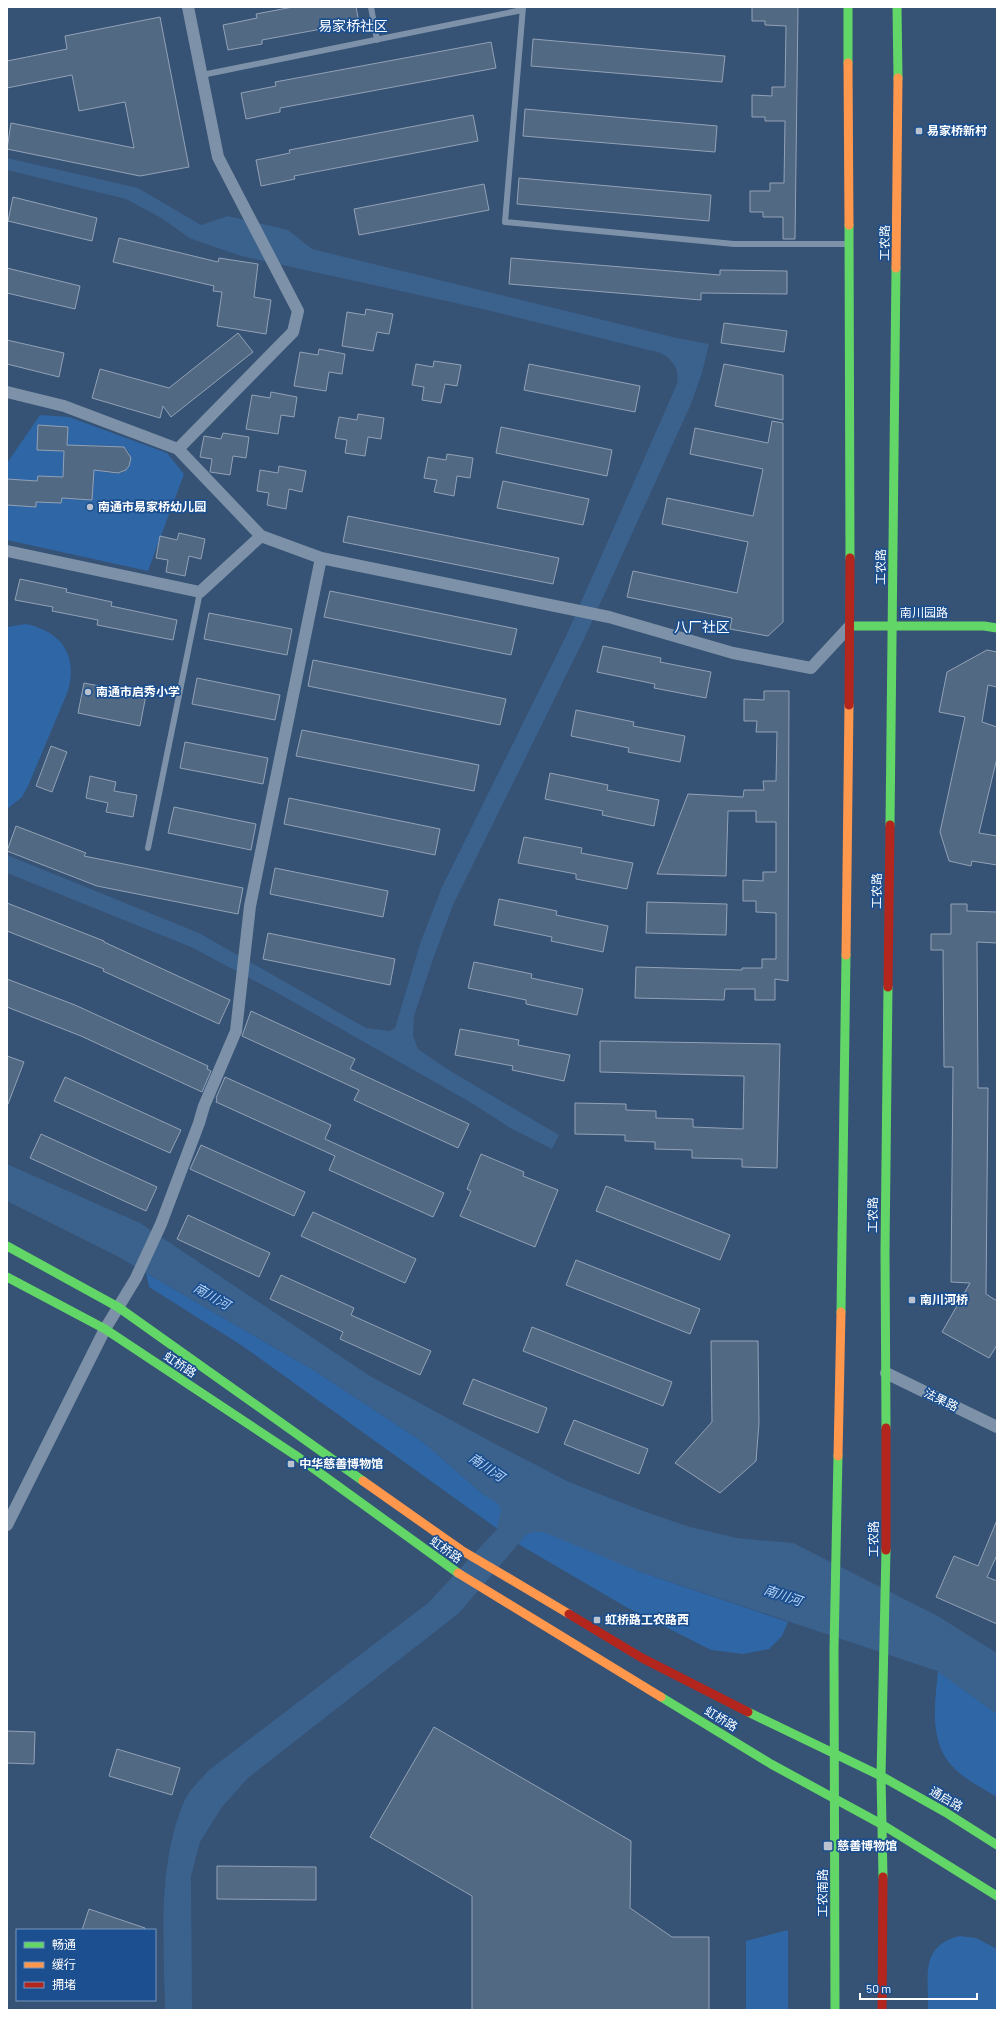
<svg xmlns="http://www.w3.org/2000/svg" width="1004" height="2017" font-family="Barlow,'Noto Sans SC',sans-serif">
	<style>
		.green { fill: #2f66a5; fill-rule: evenodd }
		.water { fill: #3b618d }
		.building { fill: #526984; stroke: #92a2b6 }
		.lines { fill: none; stroke-linecap: round; stroke-linejoin: round }
		.lane { stroke: #7d92a8; stroke-width: 6 }
		.street { stroke: #7d92a8; stroke-width: 12 }
		.fast { stroke: #63d668; stroke-width: 9 }
		.slow { stroke: #ff974d; stroke-width: 9 }
		.jam { stroke: #b3261e; stroke-width: 9 }
		.poi-dot { fill: #b9c2ce; stroke: #1b4f8f; stroke-width: 1.5 }
		.labels { text-anchor: middle; stroke-width: 3.5; stroke-linejoin: round; paint-order: stroke }
		.poi-label { font-size: 12px; font-weight: bold; fill: #fff; stroke: #1b4f8f; text-anchor: start }
		.street-label { font-size: 12px; fill: #fff; stroke: #1b4f8f }
		.water-label { font-size: 13px; font-style: italic; fill: #b5d3f5; stroke: #1b4f8f }
		.quarter-label { font-size: 14px; fill: #fff; stroke: #1b4f8f }
	</style>
	<rect width="100%" height="100%" fill="#365274"/>
	<path class="green" d="M 40,415 L 69,417 L 167,453 L 184,474 L 148,571 L 7,540 L 7,505 L 35,507 L 36,502 L 61,503 L 62,498 L 92,500 L 94,470 C 102,471 111,474 119,473 C 132,472 135,453 123,447 C 121,446 81,445 74,445 L 63,468 L 63,477 L 38,476 L 37,481 L 7,479 L 7,463 ZM 39,425 L 68,427 L 67,451 L 37,450 Z
		M 26,624 C 62,632 78,655 68,691 L 28,786 L 22,797 L 7,809 L 7,627 Z
		M 146,1273 L 315,1371 L 423,1442 L 484,1495 L 638,1571 L 788,1622 L 782,1636 L 769,1649 L 743,1654 L 711,1650 L 626,1607 L 520,1545 L 241,1345 L 149,1287 Z
		M 938,1671 L 997,1714 L 997,1797 C 984,1789 964,1779 954,1768 C 928,1742 935,1703 938,1671 Z
		M 788,1930 L 788,2010 L 746,2010 L 746,1941 Z
		M 959,1936 L 976,1938 L 997,1949 L 997,2010 L 928,2010 C 929,1976 919,1947 959,1936 Z"/>
	<path class="water" d="M 7,158 L 138,188 L 201,225 L 228,216 L 288,230 L 312,249 L 677,338 L 709,344 L 702,373 L 691,404 L 584,639 L 453,905 L 433,959 L 414,1016 L 413,1036 L 418,1049 L 447,1069 L 559,1135 L 552,1149 L 512,1129 L 470,1102 L 274,991 L 191,947 L 7,873 L 7,855 L 199,933 L 366,1028 L 389,1031 L 395,1028 L 421,941 L 442,887 L 567,634 L 677,384 C 680,370 673,360 661,353 L 487,310 L 241,256 L 189,238 L 163,219 L 126,199 L 7,170 Z
		M 7,1164 L 140,1223 L 370,1376 L 501,1447 L 569,1482 L 643,1511 L 690,1527 L 737,1538 L 793,1543 L 936,1615 L 997,1653 L 997,1714 L 937,1671 L 638,1571 L 543,1532 L 532,1532 L 526,1535 L 459,1613 L 248,1778 L 222,1807 L 200,1842 L 191,1876 L 192,2010 L 165,2010 C 164,1942 157,1868 183,1804 C 188,1791 200,1780 209,1770 L 428,1603 L 497,1529 L 501,1509 L 497,1503 L 484,1495 L 423,1442 L 315,1371 L 117,1256 L 7,1201 Z"/>
	<path class="building" d="M 293,7 L 356,7 L 359,22 L 262,40 L 262,44 L 228,50 L 223,25 L 257,18 L 256,14 Z
		M 752,7 L 798,7 L 795,239 L 783,239 L 783,217 L 763,217 L 763,212 L 750,212 L 750,191 L 770,191 L 770,183 L 784,183 L 785,121 L 765,121 L 765,117 L 752,117 L 752,95 L 772,96 L 772,87 L 785,87 L 786,26 L 765,25 L 765,21 L 752,21 Z
		M 160,17 L 189,167 L 140,176 L 7,149 L 11,123 L 134,148 L 125,102 L 79,111 L 72,75 L 7,88 L 7,61 L 67,49 L 65,36 Z
		M 533,39 L 725,56 L 722,82 L 531,66 Z
		M 491,42 L 496,68 L 280,108 L 280,112 L 246,119 L 241,93 L 276,86 L 275,82 Z
		M 525,109 L 717,126 L 715,152 L 523,136 Z
		M 473,115 L 478,141 L 294,176 L 295,179 L 261,186 L 256,160 L 290,153 L 289,150 Z
		M 519,178 L 711,195 L 709,221 L 517,204 Z
		M 484,184 L 489,210 L 359,235 L 354,209 Z
		M 13,197 L 97,218 L 92,241 L 8,221 Z
		M 119,238 L 218,262 L 219,258 L 258,264 L 254,297 L 271,300 L 266,334 L 217,326 L 222,292 L 213,291 L 214,286 L 113,262 Z
		M 511,258 L 720,275 L 720,270 L 787,271 L 787,294 L 701,293 L 701,300 L 509,284 Z
		M 7,268 L 80,286 L 75,309 L 7,293 Z
		M 366,309 L 393,314 L 389,334 L 377,332 L 373,351 L 342,346 L 347,312 L 365,315 Z
		M 724,323 L 787,331 L 784,352 L 721,343 Z
		M 238,333 L 253,352 L 171,417 L 163,406 L 160,418 L 92,398 L 100,369 L 169,388 Z
		M 7,340 L 64,353 L 59,377 L 7,364 Z
		M 319,349 L 345,354 L 342,374 L 329,372 L 326,391 L 294,386 L 300,352 L 318,355 Z
		M 434,361 L 461,365 L 457,386 L 445,384 L 441,403 L 422,400 L 424,387 L 412,385 L 416,364 L 433,367 Z
		M 529,364 L 640,386 L 635,412 L 524,390 Z
		M 724,364 L 783,375 L 783,420 L 715,406 Z
		M 271,392 L 297,397 L 294,417 L 281,415 L 278,434 L 246,429 L 252,395 L 270,398 Z
		M 358,414 L 384,418 L 381,439 L 368,437 L 365,456 L 345,453 L 347,440 L 335,438 L 339,417 L 357,420 Z
		M 772,421 L 783,423 L 783,622 L 768,636 L 730,629 L 732,618 L 627,597 L 633,571 L 737,593 L 748,542 L 662,524 L 667,498 L 753,516 L 763,469 L 690,454 L 695,428 L 768,443 Z
		M 38,425 L 68,427 L 67,445 L 124,447 L 131,458 L 129,466 L 126,470 L 118,473 L 94,470 L 92,500 L 62,498 L 61,503 L 36,502 L 36,507 L 7,505 L 7,479 L 37,481 L 38,476 L 63,477 L 64,451 L 37,450 Z
		M 501,427 L 612,450 L 607,476 L 496,453 Z
		M 223,433 L 249,437 L 246,458 L 233,456 L 230,475 L 210,472 L 212,459 L 200,457 L 204,436 L 221,439 Z
		M 447,454 L 473,458 L 470,478 L 457,476 L 454,496 L 434,492 L 437,480 L 424,478 L 428,457 L 446,460 Z
		M 279,466 L 306,471 L 302,492 L 289,489 L 286,509 L 267,505 L 269,493 L 257,491 L 260,470 L 278,473 Z
		M 503,481 L 589,499 L 583,525 L 497,508 Z
		M 348,516 L 559,558 L 553,584 L 343,542 Z
		M 179,533 L 205,539 L 201,559 L 189,556 L 185,576 L 166,572 L 168,560 L 156,558 L 160,536 L 177,540 Z
		M 20,579 L 67,589 L 66,592 L 112,602 L 111,606 L 177,620 L 173,640 L 97,625 L 98,620 L 52,611 L 53,607 L 15,600 Z
		M 330,591 L 517,629 L 511,655 L 324,617 Z
		M 209,613 L 292,629 L 287,655 L 204,639 Z
		M 603,646 L 661,658 L 660,662 L 711,672 L 706,698 L 654,688 L 655,684 L 597,672 Z
		M 987,650 L 997,652 L 997,687 L 988,685 L 982,722 L 997,727 L 997,758 L 979,833 L 997,836 L 997,865 L 972,861 L 971,866 L 949,861 L 940,832 L 965,717 L 939,712 L 947,672 Z
		M 313,660 L 506,699 L 500,725 L 308,686 Z
		M 197,678 L 280,695 L 275,720 L 192,704 Z
		M 84,683 L 146,695 L 140,726 L 78,713 Z
		M 764,691 L 789,691 L 788,981 L 775,979 L 775,1000 L 755,1000 L 755,989 L 725,989 L 724,1000 L 635,998 L 636,967 L 742,970 L 742,968 L 762,968 L 762,959 L 776,959 L 776,913 L 756,912 L 756,901 L 743,901 L 743,880 L 763,881 L 763,872 L 776,872 L 776,822 L 756,822 L 756,811 L 728,811 L 726,876 L 657,874 L 688,794 L 743,797 L 744,790 L 764,790 L 763,781 L 776,781 L 777,732 L 756,732 L 757,721 L 744,721 L 744,699 L 764,700 Z
		M 576,710 L 634,722 L 633,726 L 685,736 L 680,762 L 628,752 L 629,748 L 571,736 Z
		M 302,730 L 479,765 L 474,791 L 296,756 Z
		M 185,742 L 268,758 L 263,784 L 180,768 Z
		M 51,746 L 67,752 L 52,792 L 36,786 Z
		M 550,773 L 608,785 L 607,790 L 659,800 L 654,826 L 602,815 L 603,811 L 545,799 Z
		M 90,776 L 116,782 L 114,791 L 137,795 L 133,817 L 106,812 L 108,803 L 86,798 Z
		M 289,798 L 440,829 L 435,855 L 284,824 Z
		M 174,807 L 256,824 L 251,850 L 168,833 Z
		M 16,826 L 86,853 L 84,856 L 243,888 L 238,914 L 97,886 L 7,851 Z
		M 524,837 L 582,848 L 581,853 L 633,863 L 627,889 L 576,879 L 576,874 L 518,863 Z
		M 275,868 L 388,891 L 383,917 L 270,894 Z
		M 499,899 L 557,911 L 556,915 L 608,926 L 603,952 L 551,941 L 552,937 L 494,925 Z
		M 647,902 L 727,904 L 726,935 L 646,933 Z
		M 7,903 L 104,941 L 104,942 L 230,1000 L 219,1024 L 103,971 L 104,969 L 7,931 Z
		M 951,904 L 967,904 L 967,911 L 997,912 L 997,943 L 977,942 L 978,1088 L 988,1088 L 986,1294 L 997,1301 L 997,1345 L 989,1358 L 942,1332 L 970,1283 L 951,1282 L 953,1067 L 944,1067 L 943,950 L 931,950 L 931,934 L 951,934 Z
		M 268,933 L 395,959 L 390,985 L 263,959 Z
		M 474,962 L 532,974 L 531,978 L 583,989 L 577,1015 L 526,1004 L 526,1000 L 468,988 Z
		M 7,979 L 75,1005 L 208,1066 L 207,1069 L 211,1071 L 202,1092 L 81,1036 L 7,1007 Z
		M 251,1011 L 355,1059 L 350,1069 L 469,1124 L 458,1148 L 354,1100 L 359,1090 L 242,1036 Z
		M 460,1029 L 519,1040 L 518,1045 L 570,1055 L 564,1081 L 512,1070 L 513,1066 L 455,1055 Z
		M 600,1041 L 780,1044 L 777,1168 L 742,1167 L 742,1159 L 692,1158 L 692,1150 L 655,1149 L 655,1142 L 625,1141 L 625,1135 L 575,1134 L 575,1103 L 626,1104 L 626,1110 L 656,1111 L 656,1118 L 693,1119 L 693,1127 L 743,1129 L 744,1076 L 600,1072 Z
		M 7,1056 L 24,1062 L 8,1104 L 7,1104 Z
		M 65,1077 L 181,1130 L 170,1153 L 54,1101 Z
		M 225,1077 L 331,1125 L 325,1139 L 444,1193 L 433,1217 L 329,1170 L 335,1156 L 216,1102 L 217,1099 L 216,1098 Z
		M 41,1134 L 157,1187 L 146,1211 L 30,1158 Z
		M 201,1145 L 305,1192 L 294,1216 L 190,1169 Z
		M 481,1154 L 524,1172 L 523,1176 L 558,1190 L 535,1247 L 460,1216 L 471,1191 L 467,1189 Z
		M 606,1186 L 730,1235 L 720,1260 L 596,1211 Z
		M 313,1212 L 416,1259 L 405,1283 L 301,1236 Z
		M 188,1215 L 270,1253 L 259,1277 L 177,1239 Z
		M 576,1260 L 700,1309 L 690,1334 L 566,1285 Z
		M 281,1275 L 354,1308 L 351,1315 L 431,1351 L 420,1375 L 340,1339 L 343,1332 L 270,1299 Z
		M 532,1327 L 672,1382 L 663,1406 L 523,1351 Z
		M 711,1341 L 758,1341 L 759,1423 L 756,1461 L 720,1493 L 675,1463 L 712,1422 Z
		M 473,1379 L 547,1408 L 538,1433 L 463,1404 Z
		M 574,1420 L 648,1449 L 639,1474 L 564,1444 Z
		M 997,1520 L 997,1555 L 987,1577 L 997,1581 L 997,1624 L 936,1597 L 954,1556 L 978,1566 Z
		M 434,1727 L 631,1841 L 630,1908 L 672,1937 L 709,1937 L 709,2010 L 472,2010 L 472,1896 L 370,1837 Z
		M 7,1731 L 35,1732 L 34,1764 L 7,1763 Z
		M 117,1749 L 180,1768 L 172,1795 L 109,1776 Z
		M 217,1866 L 316,1867 L 316,1900 L 217,1899 Z
		M 89,1909 L 145,1928 L 145,1930 L 82,1930 Z"/>
	<g class="lines">
		<path class="lane" d="M 371,7 L 377,40
			M 523,7 L 505,222 L 734,244 L 847,244
			M 202,75 L 522,10
			M 148,848 L 200,592"/>
		<path class="street" d="M 7,392 L 64,406 L 178,449 L 261,536 L 321,558 L 609,617 L 733,653 L 811,668 L 850,626
			M 178,449 L 293,332 L 298,311 L 218,157 L 188,7
			M 7,551 L 200,592 L 261,536
			M 886,1373 L 997,1427
			M 7,1525 L 105,1329 L 136,1278 L 161,1224 L 199,1123 L 204,1106 L 236,1031 L 250,906 L 321,558"/>
		<path class="fast" d="M 848,7 L 848,63
			M 897,7 L 898,78
			M 849,225 L 850,558
			M 850,626 L 984,626 L 997,628
			M 890,825 L 896,268
			M 7,1246 L 118,1307 L 363,1481
			M 7,1277 L 105,1329 L 295,1455 L 458,1573
			M 841,1312 L 846,955
			M 886,1428 L 885,1251 L 888,987
			M 661,1697 L 771,1764 L 883,1825 L 997,1896
			M 748,1712 L 881,1776 L 945,1812 L 997,1845
			M 883,1877 L 881,1776 L 886,1550
			M 835,2010 L 834,1649 L 838,1456"/>
		<path class="slow" d="M 848,63 L 849,225
			M 896,268 L 898,78
			M 846,955 L 849,705
			M 838,1456 L 841,1312
			M 363,1481 L 461,1550 L 569,1614
			M 458,1573 L 661,1697"/>
		<path class="jam" d="M 849,705 L 850,558
			M 888,987 L 890,825
			M 886,1428 L 886,1550
			M 569,1614 L 642,1658 L 748,1712
			M 882,2010 L 883,1877"/>
	</g>
	<g class="poi-dot">
		<rect x="915" y="127" width="8" height="8" rx="2"/>
		<circle cx="90" cy="507" r="4"/>
		<circle cx="88" cy="692" r="4"/>
		<rect x="908" y="1296" width="8" height="8" rx="2"/>
		<rect x="287" y="1460" width="8" height="8" rx="2"/>
		<rect x="593" y="1616" width="8" height="8" rx="2"/>
		<rect x="823" y="1841" width="10" height="10" rx="2"/>
	</g>
	<g class="labels">
		<g class="poi-label">
			<text x="927" y="135">易家桥新村</text>
			<text x="98" y="511">南通市易家桥幼儿园</text>
			<text x="96" y="696">南通市启秀小学</text>
			<text x="920" y="1304">南川河桥</text>
			<text x="299" y="1468">中华慈善博物馆</text>
			<text x="605" y="1624">虹桥路工农路西</text>
			<text x="837" y="1850">慈善博物馆</text>
		</g>
		<g class="street-label">
			<text transform="translate(885 243) rotate(-89)" y="4">工农路</text>
			<text transform="translate(881 567) rotate(-89)" y="4">工农路</text>
			<text x="924" y="617">南川园路</text>
			<text transform="translate(877 891) rotate(-89)" y="4">工农路</text>
			<text transform="translate(873 1215) rotate(-89)" y="4">工农路</text>
			<text transform="translate(180 1365) rotate(33)" y="4">虹桥路</text>
			<text transform="translate(941 1400) rotate(26)" y="4">法果路</text>
			<text transform="translate(874 1539) rotate(-90)" y="4">工农路</text>
			<text transform="translate(446 1550) rotate(35)" y="4">虹桥路</text>
			<text transform="translate(721 1719) rotate(31)" y="4">虹桥路</text>
			<text transform="translate(946 1799) rotate(30)" y="4">通启路</text>
			<text transform="translate(823 1893) rotate(-90)" y="4">工农南路</text>
		</g>
		<g class="water-label">
			<text transform="translate(212 1296) rotate(30)" y="5">南川河</text>
			<text transform="translate(487 1467) rotate(34)" y="5">南川河</text>
			<text transform="translate(783 1595) rotate(19)" y="5">南川河</text>
		</g>
		<g class="quarter-label">
			<text x="353" y="31">易家桥社区</text>
			<text x="702" y="632">八厂社区</text>
		</g>
	</g>
	<rect width="1004" height="2017" fill="none" stroke="#ffffff" stroke-width="16"/>
	<rect x="16" y="1929" width="140" height="72" fill="#1b4f8f" stroke="#7695bc"/>
	<rect x="24" y="1942" width="20" height="6" fill="#63d668" stroke="#7695bc"/>
	<text x="52" y="1949" font-size="12" fill="#ffffff">畅通</text>
	<rect x="24" y="1962" width="20" height="6" fill="#ff974d" stroke="#7695bc"/>
	<text x="52" y="1969" font-size="12" fill="#ffffff">缓行</text>
	<rect x="24" y="1982" width="20" height="6" fill="#b3261e" stroke="#7695bc"/>
	<text x="52" y="1989" font-size="12" fill="#ffffff">拥堵</text>
	<path d="M860 1993v6h117v-6" fill="none" stroke="#ffffff" stroke-width="2"/>
	<text x="866" y="1993" font-size="12" fill="#ffffff" stroke="#1b4f8f" stroke-width="3" paint-order="stroke">50 m</text>
</svg>
